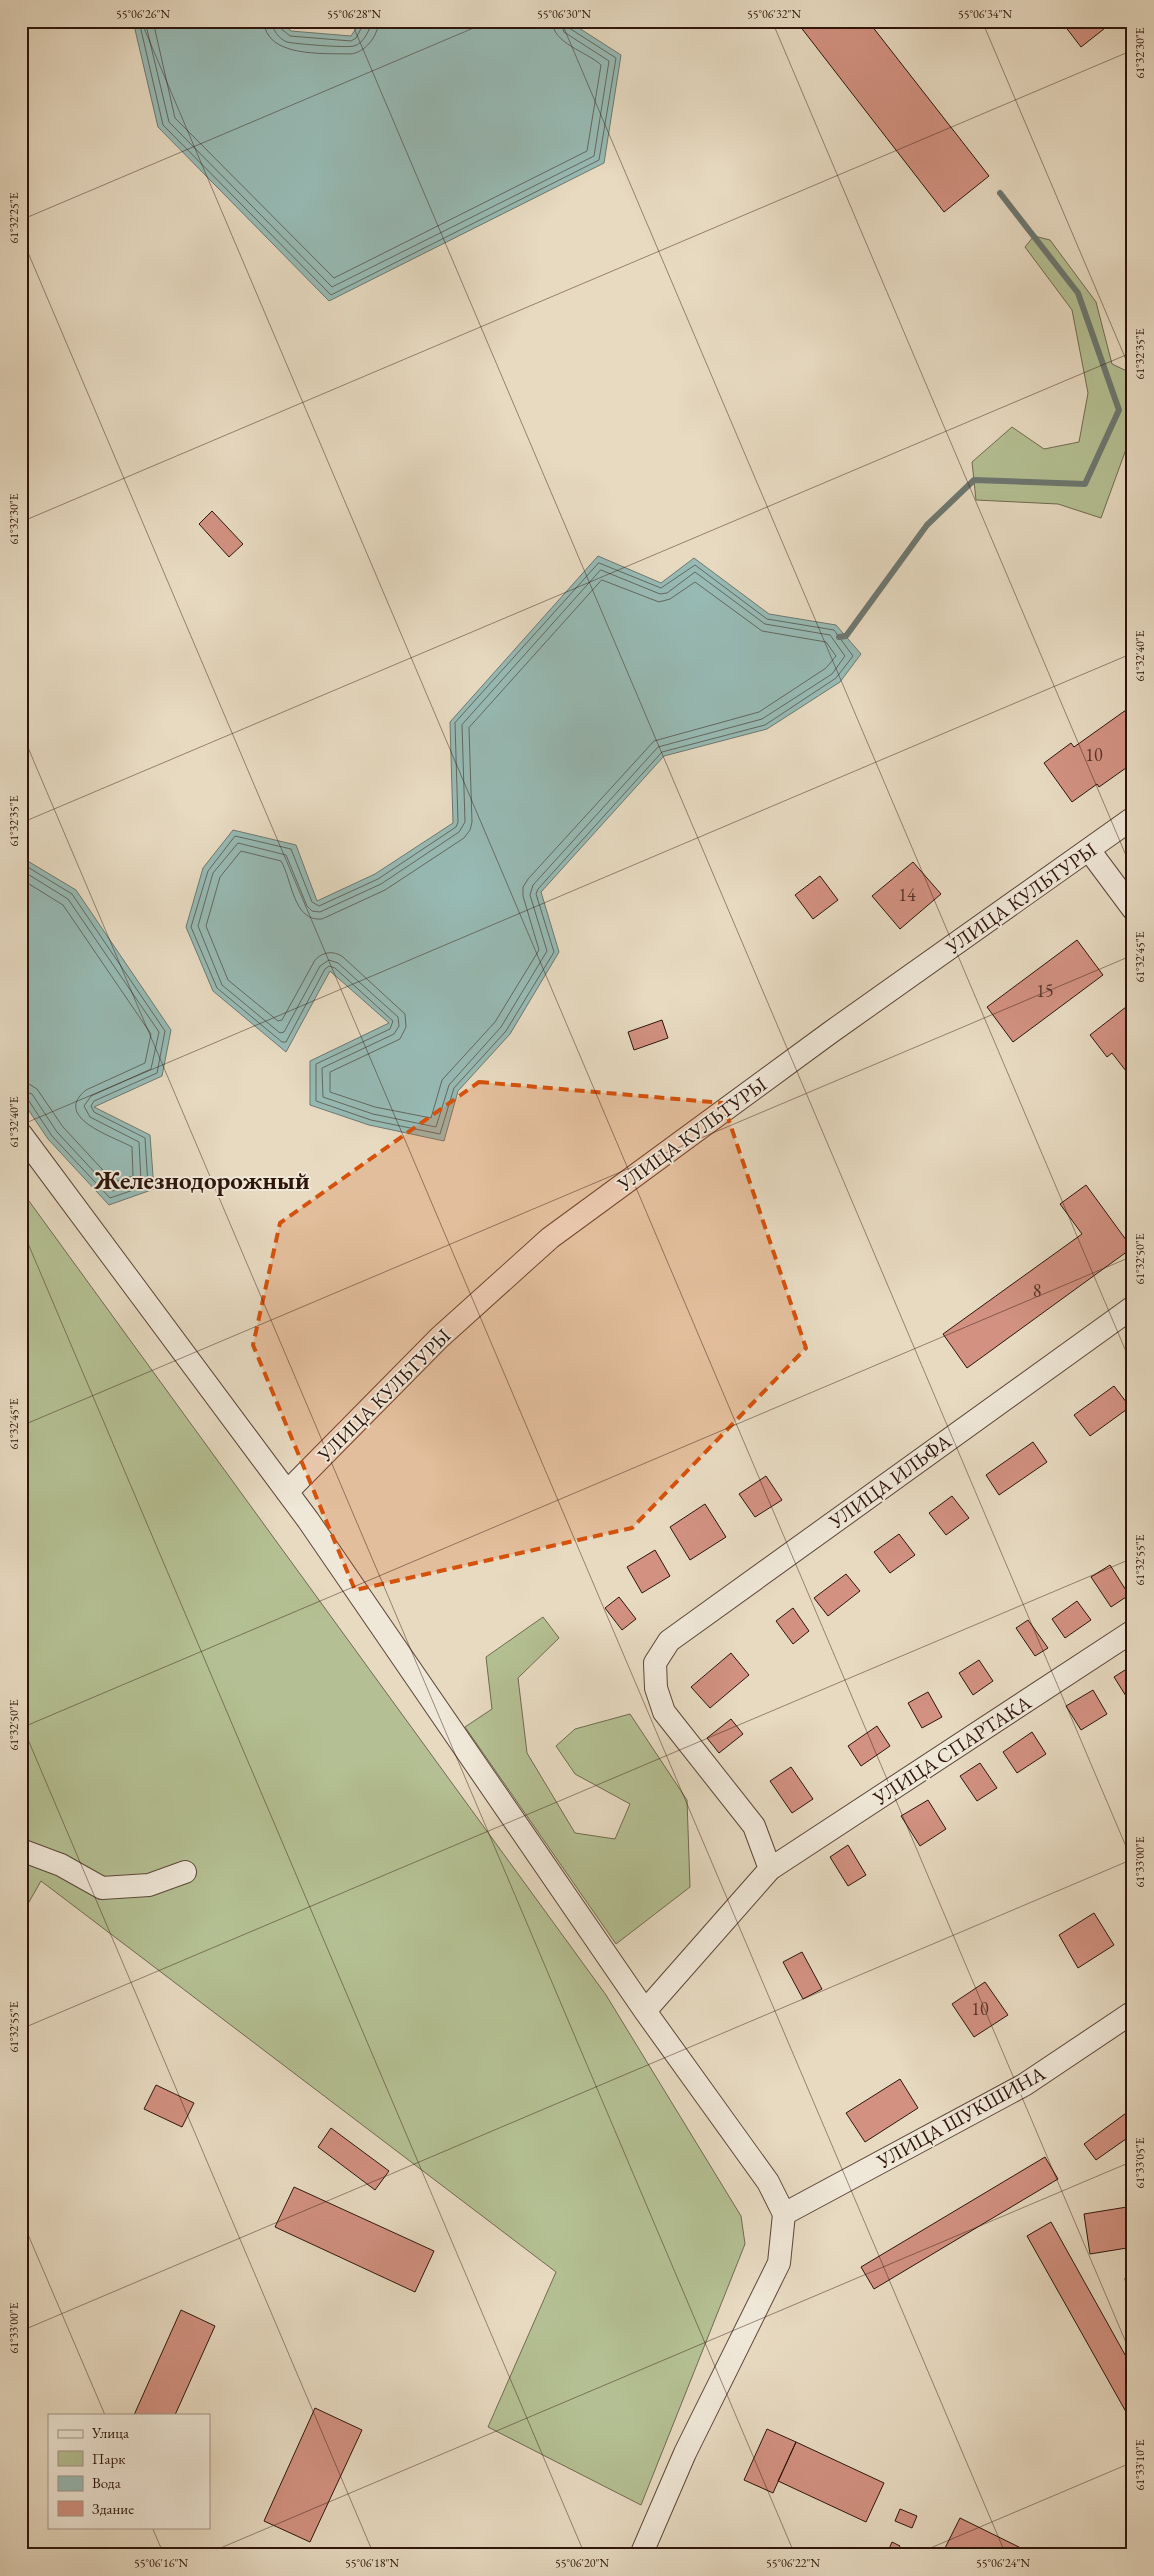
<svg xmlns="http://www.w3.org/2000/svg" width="1154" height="2576" font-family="'EB Garamond',serif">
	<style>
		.green { fill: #b4c093; stroke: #716a50 }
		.water { fill: #97bab4; stroke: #6d7871 }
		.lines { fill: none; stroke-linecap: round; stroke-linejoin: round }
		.shore { stroke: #626860; stroke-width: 1 }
		.stream { stroke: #6d7871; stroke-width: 6 }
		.building { fill: #d29181; stroke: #2e150c }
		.minor-casing { stroke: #5c4639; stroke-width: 24 }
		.minor { stroke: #efe7d7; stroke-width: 22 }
		.marked { fill: #d5520c; fill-opacity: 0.2; stroke: #d5520c; stroke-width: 4; stroke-dasharray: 10 6; stroke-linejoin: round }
		.ticks { fill: none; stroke: #2e150c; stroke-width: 1; stroke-opacity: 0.45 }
		.labels { text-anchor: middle; stroke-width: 4; stroke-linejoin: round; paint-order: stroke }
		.number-label { font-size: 18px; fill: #573429 }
		.street-label { font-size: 20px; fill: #2e150c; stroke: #efe7d7 }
		.district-label { font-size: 25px; font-weight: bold; fill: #2e150c; stroke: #efe7d7 }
		.neatline { fill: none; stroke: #2e150c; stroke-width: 2 }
		.ticks-label { font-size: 12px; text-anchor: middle; fill: #2e150c }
	</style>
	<rect width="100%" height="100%" fill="#e7dac1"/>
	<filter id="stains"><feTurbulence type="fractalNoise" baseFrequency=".004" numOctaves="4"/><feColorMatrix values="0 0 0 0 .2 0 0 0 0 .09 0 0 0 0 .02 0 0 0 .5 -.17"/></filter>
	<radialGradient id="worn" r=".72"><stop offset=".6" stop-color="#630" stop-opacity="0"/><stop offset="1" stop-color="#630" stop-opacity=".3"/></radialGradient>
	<path class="green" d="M 1034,236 L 1050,240 L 1096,302 L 1112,364 L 1133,374 L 1133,430 L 1101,518 L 1058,504 L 976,500 L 972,462 L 1012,427 L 1044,449 L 1079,442 L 1088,393 L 1072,310 L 1025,247 Z
		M 21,1190 L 606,1995 L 741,2216 L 745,2244 L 641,2505 L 488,2427 L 556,2272 L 41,1881 L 21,1916 Z
		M 543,1617 L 559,1638 L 518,1678 L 527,1753 L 575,1833 L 615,1839 L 630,1804 L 575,1774 L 556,1746 L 575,1729 L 630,1714 L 687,1800 L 690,1887 L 616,1944 L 465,1727 L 492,1709 L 486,1657 Z"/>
	<path class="water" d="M 133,21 L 281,21 L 291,31 L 351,36 L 361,21 L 568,21 L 621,55 L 604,163 L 329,301 L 158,127 Z
		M 598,556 L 661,583 L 694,558 L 769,614 L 836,625 L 861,654 L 840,682 L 767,729 L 664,756 L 541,892 L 559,952 L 510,1034 L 458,1091 L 444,1141 L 369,1125 L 310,1105 L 310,1061 L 389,1023 L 330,971 L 286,1052 L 213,991 L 186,927 L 203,868 L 233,830 L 296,845 L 317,901 L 375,874 L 453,823 L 450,722 Z
		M 21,857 L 76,890 L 171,1030 L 162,1076 L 94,1107 L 150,1135 L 154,1189 L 109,1205 L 48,1139 L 21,1099 Z"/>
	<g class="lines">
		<path class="shore" d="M 139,21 L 163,125 L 331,295 L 599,160 L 616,58 L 569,28 L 566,21
			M 145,21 L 169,122 L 332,287 L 594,156 L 609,61 L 564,32 L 560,21
			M 153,21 L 175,118 L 334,278 L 587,151 L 601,65 C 586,51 553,44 552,21
			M 264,21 C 265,58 324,53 350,54 C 365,53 378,36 379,21
			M 271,21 C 272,29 279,39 287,42 C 295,44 347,48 354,46 C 363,44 371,29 371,21
			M 278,21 L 279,27 L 290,36 L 351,41 L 356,38 L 365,21
			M 599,563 L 661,588 L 695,565 L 767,619 L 834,630 L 853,656 L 836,678 L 765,725 L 662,752 L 538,889 L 536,894 L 554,952 L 506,1031 L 454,1088 L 440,1134 L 371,1120 L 316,1101 L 316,1064 L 390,1029 L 393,1021 L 335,968 L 329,966 L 325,969 L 286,1042 L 282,1042 L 217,988 L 191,927 L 208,871 L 235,836 L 291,849 L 312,902 L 319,906 L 378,879 L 456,827 L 458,822 L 455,723 Z
			M 601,570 L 660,594 L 667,593 L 695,572 L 765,624 L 830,635 L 845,656 L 832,674 L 762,719 L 658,747 L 533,885 L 530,895 L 547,951 L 501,1027 L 449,1085 L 436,1127 L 373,1114 L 323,1097 L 322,1068 L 394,1034 L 399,1026 L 398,1017 L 338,963 L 329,960 L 320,966 L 284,1032 L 280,1033 L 222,985 L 198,926 L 213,873 L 238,843 L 286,855 L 307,906 L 312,911 L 320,912 L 381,884 L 459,832 L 465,822 L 462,725 Z
			M 602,580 L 659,602 L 670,599 L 695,582 L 762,631 L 826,642 L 836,656 L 826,668 L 759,712 L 654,741 L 528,879 L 523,887 L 523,896 L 539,950 L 495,1022 L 442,1080 L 431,1118 L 375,1107 L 330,1092 L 330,1072 L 400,1039 L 406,1027 L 405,1014 L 343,957 C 333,950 323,952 315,960 L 282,1020 L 278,1021 L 228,980 L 206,926 L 220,877 L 241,851 L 281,861 C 292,879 293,922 322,919 L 385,890 L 464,838 L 470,830 L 472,822 L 469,728 Z
			M 21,863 L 72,894 L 165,1031 L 157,1073 L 94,1101 L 91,1106 L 94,1112 L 145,1138 L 148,1185 L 110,1198 L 52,1136 L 27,1098 L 21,1097
			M 21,870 L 68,899 L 159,1032 L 151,1069 L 91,1096 L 84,1106 L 90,1117 L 139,1142 L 141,1181 L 112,1191 L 57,1132 L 32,1094 L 21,1090
			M 21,879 L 63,905 L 151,1034 L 145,1063 L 86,1090 C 51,1118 115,1137 132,1147 L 133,1176 L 114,1182 L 63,1127 L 37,1089 L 29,1084 L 21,1083"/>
		<path class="stream" d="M 839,637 L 846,636 L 927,525 L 974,480 L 1085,484 L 1119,410 L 1078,293 L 1000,193"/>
	</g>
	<path class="building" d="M 796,21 L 868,21 L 989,176 L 944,212 Z
		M 1061,21 L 1114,21 L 1081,47 Z
		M 212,511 L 243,544 L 229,557 L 199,524 Z
		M 1133,705 L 1133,763 L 1099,787 L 1097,784 L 1072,802 L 1044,763 L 1071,743 L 1074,747 Z
		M 913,862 L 941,894 L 900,929 L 872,896 Z
		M 820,876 L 838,900 L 813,919 L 795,895 Z
		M 1077,940 L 1103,975 L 1013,1042 L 987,1007 Z
		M 1126,1007 L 1133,1016 L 1133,1080 L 1112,1053 L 1107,1057 L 1090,1035 Z
		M 662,1020 L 668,1038 L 634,1050 L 628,1032 Z
		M 1086,1185 L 1132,1248 L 967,1368 L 943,1334 L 1082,1234 L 1060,1204 Z
		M 1114,1386 L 1130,1407 L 1090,1436 L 1074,1415 Z
		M 1033,1442 L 1047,1462 L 999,1495 L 986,1475 Z
		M 766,1476 L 782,1500 L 755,1517 L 739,1494 Z
		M 952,1496 L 969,1518 L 946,1535 L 929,1513 Z
		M 705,1504 L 726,1537 L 690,1560 L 670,1527 Z
		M 899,1534 L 915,1555 L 890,1573 L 874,1552 Z
		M 655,1550 L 670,1576 L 642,1593 L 627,1567 Z
		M 1110,1565 L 1129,1595 L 1111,1607 L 1091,1577 Z
		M 846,1574 L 860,1591 L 828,1616 L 814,1598 Z
		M 619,1597 L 636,1619 L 622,1630 L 605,1608 Z
		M 1077,1601 L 1091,1620 L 1065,1638 L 1052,1619 Z
		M 793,1608 L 809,1631 L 793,1644 L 776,1621 Z
		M 1028,1620 L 1048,1648 L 1035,1656 L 1016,1628 Z
		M 731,1653 L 749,1675 L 710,1708 L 691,1687 Z
		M 979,1660 L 993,1681 L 973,1695 L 959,1673 Z
		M 1133,1665 L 1133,1702 L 1131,1704 L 1114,1677 Z
		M 1093,1690 L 1107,1714 L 1081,1730 L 1066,1706 Z
		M 928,1692 L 942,1717 L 922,1728 L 908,1703 Z
		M 731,1719 L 743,1734 L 719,1753 L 707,1738 Z
		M 877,1726 L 890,1746 L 861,1766 L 848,1746 Z
		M 1032,1732 L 1046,1754 L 1017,1773 L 1003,1752 Z
		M 980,1763 L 997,1788 L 977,1801 L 960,1776 Z
		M 791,1767 L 813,1799 L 792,1813 L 770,1781 Z
		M 928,1800 L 946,1829 L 920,1846 L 901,1816 Z
		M 848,1845 L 866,1875 L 848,1886 L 830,1857 Z
		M 1094,1913 L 1114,1945 L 1078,1968 L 1059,1935 Z
		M 802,1952 L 822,1989 L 803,1999 L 783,1962 Z
		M 985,1982 L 1008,2015 L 974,2037 L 952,2004 Z
		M 900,2079 L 918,2108 L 865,2142 L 846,2113 Z
		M 156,2085 L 194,2103 L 182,2127 L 144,2109 Z
		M 1133,2108 L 1133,2134 L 1096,2160 L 1084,2144 Z
		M 331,2128 L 389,2171 L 375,2190 L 318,2147 Z
		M 1045,2157 L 1058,2179 L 874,2289 L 861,2267 Z
		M 294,2187 L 434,2251 L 415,2292 L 275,2227 Z
		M 1133,2206 L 1133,2247 L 1090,2254 L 1084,2214 Z
		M 1051,2222 L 1133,2369 L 1133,2418 L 1130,2419 L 1027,2236 Z
		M 1133,2277 L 1133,2320 L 1131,2320 L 1125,2278 Z
		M 181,2310 L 215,2326 L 175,2415 L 134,2415 Z
		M 315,2408 L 362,2430 L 310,2542 L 264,2521 Z
		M 767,2429 L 796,2442 L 773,2493 L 744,2480 Z
		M 796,2442 L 884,2483 L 866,2522 L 778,2481 Z
		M 900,2509 L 917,2516 L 912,2528 L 895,2521 Z
		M 960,2518 L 1027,2551 L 1025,2555 L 948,2555 L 943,2552 Z
		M 892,2542 L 900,2546 L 896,2555 L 888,2551 Z"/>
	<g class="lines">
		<g class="minor-casing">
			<path id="minor" d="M 1089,850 L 1133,909
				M 21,1134 L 308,1520 L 645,2011 L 768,2182 L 784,2214 L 779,2263 L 685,2453 L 641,2555
				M 287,1492 L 439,1338 L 550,1238 L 831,1032 L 1133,818
				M 21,1850 L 61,1865 L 102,1888 L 149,1885 L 185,1872
				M 770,1869 L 1133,1631
				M 645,2011 L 770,1869 L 754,1826 L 664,1712 L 656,1688 L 655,1663 L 669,1641 L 1133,1307
				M 784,2214 L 1024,2085 L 1133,2012"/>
		</g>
		<use href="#minor" class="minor"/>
	</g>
	<path class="marked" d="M 479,1082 L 723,1103 L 806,1348 L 632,1528 L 355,1590 L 253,1345 L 280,1223 Z"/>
	<path class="ticks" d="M 141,21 L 1133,2359M 351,21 L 1133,1863M 561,21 L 1133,1368M 772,21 L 1133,872M 982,21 L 1133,376M 21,220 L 490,21M 21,236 L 1006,2555M 21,522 L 1133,50M 21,731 L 795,2555M 21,823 L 1133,352M 21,1125 L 1133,653M 21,1227 L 585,2555M 21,1426 L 1133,955M 21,1723 L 374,2555M 21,1728 L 1133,1256M 21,2029 L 1133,1558M 21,2218 L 105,2415M 21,2331 L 1133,1859M 152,2527 L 164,2555M 204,2555 L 1133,2161M 914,2555 L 1133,2462"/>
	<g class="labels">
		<g class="number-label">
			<text x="1094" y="761">10</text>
			<text x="907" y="901">14</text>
			<text x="1045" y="997">15</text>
			<text x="1037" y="1297">8</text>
			<text x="980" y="2015">10</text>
		</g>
		<g class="street-label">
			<text transform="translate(1021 898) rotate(-35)" y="7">УЛИЦА КУЛЬТУРЫ</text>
			<text transform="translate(692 1134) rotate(-36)" y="7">УЛИЦА КУЛЬТУРЫ</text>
			<text transform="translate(384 1395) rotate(-45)" y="7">УЛИЦА КУЛЬТУРЫ</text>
			<text transform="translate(890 1481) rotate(-36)" y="7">УЛИЦА ИЛЬФА</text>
			<text transform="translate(952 1750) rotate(-33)" y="7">УЛИЦА СПАРТАКА</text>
			<text transform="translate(961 2117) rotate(-29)" y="7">УЛИЦА ШУКШИНА</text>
		</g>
		<g class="district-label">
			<text x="202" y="1189">Железнодорожный</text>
		</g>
	</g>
	<rect width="1154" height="2576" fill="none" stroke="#e7dac1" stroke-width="55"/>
	<rect x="48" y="2414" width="162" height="115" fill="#efe7d7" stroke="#a29386"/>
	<rect x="58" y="2430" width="25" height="8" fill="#efe7d7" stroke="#a29386"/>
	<text x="92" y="2438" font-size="15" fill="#2e150c">Улица</text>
	<rect x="58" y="2451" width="25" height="15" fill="#b4c093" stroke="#a29386"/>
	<text x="92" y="2464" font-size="15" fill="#2e150c">Парк</text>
	<rect x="58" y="2476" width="25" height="15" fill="#97bab4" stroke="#a29386"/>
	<text x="92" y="2488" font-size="15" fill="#2e150c">Вода</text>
	<rect x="58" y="2501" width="25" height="15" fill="#d29181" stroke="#a29386"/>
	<text x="92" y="2514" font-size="15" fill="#2e150c">Здание</text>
	<rect x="28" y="28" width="1098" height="2520" class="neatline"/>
	<g class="ticks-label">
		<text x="143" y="18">55°06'26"N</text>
		<text x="354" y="18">55°06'28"N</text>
		<text x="564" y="18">55°06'30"N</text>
		<text x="774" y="18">55°06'32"N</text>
		<text x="985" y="18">55°06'34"N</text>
		<text transform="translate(1140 53) rotate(-90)" y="4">61°32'30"E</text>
		<text transform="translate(14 218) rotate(-90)" y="4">61°32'25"E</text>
		<text transform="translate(1140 354) rotate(-90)" y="4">61°32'35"E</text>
		<text transform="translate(14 519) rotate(-90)" y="4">61°32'30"E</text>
		<text transform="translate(1140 656) rotate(-90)" y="4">61°32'40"E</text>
		<text transform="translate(14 821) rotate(-90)" y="4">61°32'35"E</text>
		<text transform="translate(1140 957) rotate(-90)" y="4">61°32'45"E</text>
		<text transform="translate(14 1122) rotate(-90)" y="4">61°32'40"E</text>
		<text transform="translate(1140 1259) rotate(-90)" y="4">61°32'50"E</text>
		<text transform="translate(14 1424) rotate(-90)" y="4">61°32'45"E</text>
		<text transform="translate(1140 1560) rotate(-90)" y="4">61°32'55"E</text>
		<text transform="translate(14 1725) rotate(-90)" y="4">61°32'50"E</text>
		<text transform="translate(1140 1862) rotate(-90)" y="4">61°33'00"E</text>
		<text transform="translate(14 2027) rotate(-90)" y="4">61°32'55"E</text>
		<text transform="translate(1140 2163) rotate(-90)" y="4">61°33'05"E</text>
		<text transform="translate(14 2328) rotate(-90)" y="4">61°33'00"E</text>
		<text transform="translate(1140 2465) rotate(-90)" y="4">61°33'10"E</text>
		<text x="161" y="2567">55°06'16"N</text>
		<text x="372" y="2567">55°06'18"N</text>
		<text x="582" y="2567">55°06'20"N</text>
		<text x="793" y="2567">55°06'22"N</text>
		<text x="1003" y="2567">55°06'24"N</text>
	</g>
	<rect width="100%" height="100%" filter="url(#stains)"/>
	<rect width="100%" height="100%" fill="url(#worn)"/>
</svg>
